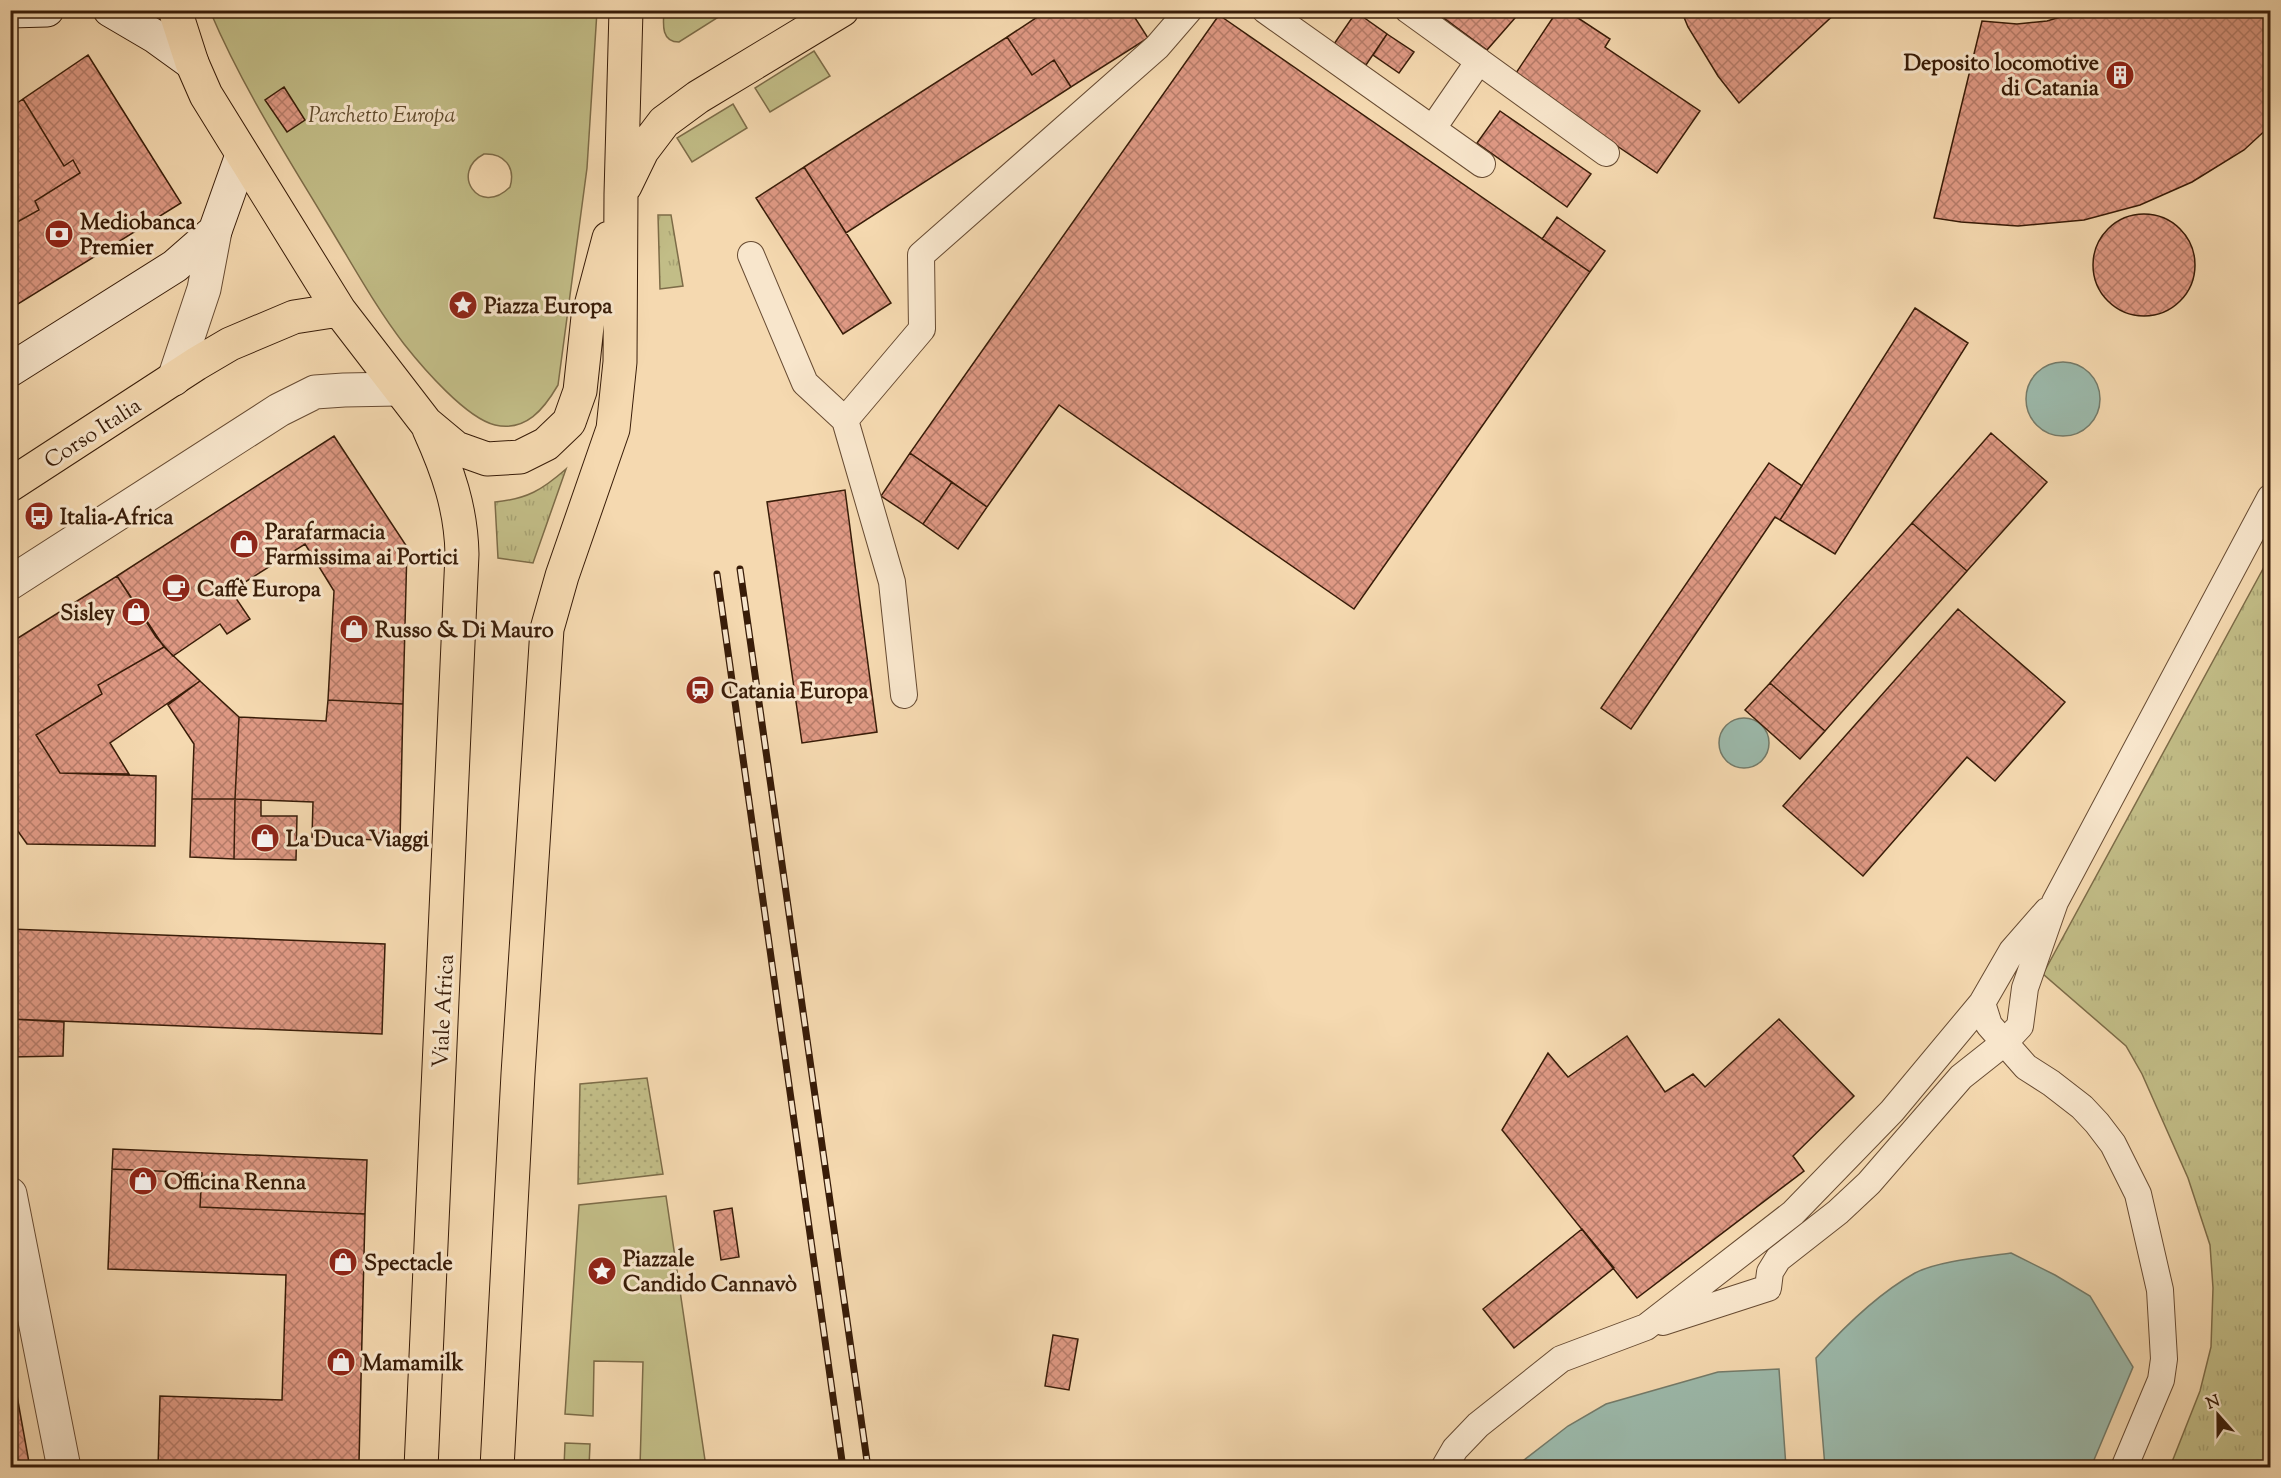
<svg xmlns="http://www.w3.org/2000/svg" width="2281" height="1478" font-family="'Sorts Mill Goudy',serif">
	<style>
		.grass { fill: url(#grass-tufts); stroke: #7d6c48; stroke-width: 1.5 }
		.park { fill: url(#park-dots); stroke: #7d6c48; stroke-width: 1.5 }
		.garden { fill: #c2bd87; stroke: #7d6c48; stroke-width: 1.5; fill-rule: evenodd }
		.water { fill: #9cbaac; stroke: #747b6a; stroke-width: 1.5 }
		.building { fill: url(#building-cross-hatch); stroke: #381c08; stroke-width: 1.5 }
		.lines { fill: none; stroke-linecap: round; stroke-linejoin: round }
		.lane-casing { stroke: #674b32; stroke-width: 28 }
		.street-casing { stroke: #674b32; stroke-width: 35 }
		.secondary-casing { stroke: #381c08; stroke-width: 35 }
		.primary-casing { stroke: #381c08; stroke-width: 35 }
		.lane { stroke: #f8e6cc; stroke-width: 26 }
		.street { stroke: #f8e6cc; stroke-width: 33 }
		.secondary { stroke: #f8e6cc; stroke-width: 33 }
		.primary { stroke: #f5d9b0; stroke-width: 33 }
		.rail-casing { stroke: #381c08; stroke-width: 7 }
		.rail { stroke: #f8e6cc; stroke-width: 4.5; stroke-dasharray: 14; stroke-linecap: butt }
		.labels { text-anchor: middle; stroke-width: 6; stroke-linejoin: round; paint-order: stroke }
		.poi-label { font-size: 22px; font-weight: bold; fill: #381c08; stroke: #f8e6cc; text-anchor: start }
		.park-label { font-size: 22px; font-style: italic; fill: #614c2e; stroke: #f8e6cc }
		.street-label { font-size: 22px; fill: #381c08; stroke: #f8e6cc }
	</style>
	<defs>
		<pattern id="grass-tufts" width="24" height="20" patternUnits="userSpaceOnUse" patternTransform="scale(1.5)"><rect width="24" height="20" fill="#c2bd87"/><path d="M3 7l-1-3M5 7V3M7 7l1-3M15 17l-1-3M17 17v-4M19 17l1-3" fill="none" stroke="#a7a273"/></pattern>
		<pattern id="park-dots" width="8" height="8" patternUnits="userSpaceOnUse" patternTransform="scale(1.5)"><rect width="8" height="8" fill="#c2bd87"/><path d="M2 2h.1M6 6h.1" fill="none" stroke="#a7a273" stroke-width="1.8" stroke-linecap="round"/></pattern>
		<pattern id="building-cross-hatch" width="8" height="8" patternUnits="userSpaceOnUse" patternTransform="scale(1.5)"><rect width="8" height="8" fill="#df9984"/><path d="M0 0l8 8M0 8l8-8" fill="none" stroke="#b67c6a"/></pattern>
	</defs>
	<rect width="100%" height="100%" fill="#f5d9b0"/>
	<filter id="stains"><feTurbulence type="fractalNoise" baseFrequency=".00333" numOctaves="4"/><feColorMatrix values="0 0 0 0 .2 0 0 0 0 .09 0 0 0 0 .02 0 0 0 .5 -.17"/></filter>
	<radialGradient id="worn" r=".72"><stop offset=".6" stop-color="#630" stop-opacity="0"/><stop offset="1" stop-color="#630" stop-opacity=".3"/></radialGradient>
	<path class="grass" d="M 658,215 L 671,215 L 683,286 L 660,289 Z
		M 566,469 L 533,563 L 498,558 L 495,502 C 527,499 542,490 566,469 Z
		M 2270,556 L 2270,1467 L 2170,1467 L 2200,1391 L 2211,1347 L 2213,1288 L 2210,1245 L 2188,1178 L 2142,1074 L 2126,1046 L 2043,974 Z"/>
	<path class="park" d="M 647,1078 L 663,1174 L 578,1184 L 580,1084 Z"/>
	<path class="garden" d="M 210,11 L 597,11 L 587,168 L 558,385 C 544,409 526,432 495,425 C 466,418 423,368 404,344 C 374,305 350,260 324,218 C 283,150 241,84 210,11 ZM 484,154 C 504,153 516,167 510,187 C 479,218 449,172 484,154 Z
		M 664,11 L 664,10 L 728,11 L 679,42 C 661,42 663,24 664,11 Z
		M 814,51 L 830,76 L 770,112 L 755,88 Z
		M 733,104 L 747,128 L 692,162 L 677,138 Z
		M 666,1196 L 706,1467 L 640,1467 L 643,1362 L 594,1361 L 593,1416 L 565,1414 L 579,1205 Z
		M 565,1443 L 590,1444 L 589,1467 L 564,1467 Z"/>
	<path class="water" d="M2026 399a37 37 0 1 1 74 0a37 37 0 1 1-74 0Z
		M1719 743a25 25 0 1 1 50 0a25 25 0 1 1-50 0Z
		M 2011,1253 L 2055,1275 L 2090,1296 L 2133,1367 L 2091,1467 L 1825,1467 L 1816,1358 C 1844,1327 1877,1294 1915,1273 C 1938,1261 1984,1257 2011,1253 Z
		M 1779,1369 L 1786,1467 L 1515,1467 L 1568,1426 L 1606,1404 L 1718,1372 Z"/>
	<path class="building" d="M 1048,10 L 1130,10 L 1148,38 L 1071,87 L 1054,60 L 1032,75 L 1007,37 Z
		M 1433,10 L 1522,10 L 1487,50 Z
		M 1558,10 L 1566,10 L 1610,39 L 1605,47 L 1700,111 L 1657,173 L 1514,76 Z
		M 1681,10 L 1839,10 L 1739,103 L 1718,76 L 1688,27 Z
		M 2084,10 L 2270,10 L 2270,126 L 2244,150 L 2192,182 L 2140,205 L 2084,220 L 2018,226 L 1961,222 L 1934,218 L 1982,21 L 2017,24 L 2047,21 Z
		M 1356,12 L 1387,34 L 1366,65 L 1334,44 Z
		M 1219,15 L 1590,272 L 1354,609 L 1059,405 L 987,507 L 910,453 Z
		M 1387,34 L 1414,52 L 1399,73 L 1373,55 Z
		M 1007,37 L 1032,75 L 1054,60 L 1071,87 L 846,233 L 804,167 Z
		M 88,55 L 181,203 L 10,309 L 10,226 L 39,210 L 35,201 L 80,173 L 73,160 L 64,166 L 23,99 Z
		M 284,87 L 305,120 L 287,132 L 265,100 Z
		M 23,99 L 64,166 L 73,160 L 80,173 L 35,201 L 39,210 L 10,226 L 10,108 Z
		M 1500,111 L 1591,174 L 1567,207 L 1477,143 Z
		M 804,167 L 891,303 L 843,334 L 756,198 Z
		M2093 265a51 51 0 1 1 102 0a51 51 0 1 1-102 0Z
		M 1557,217 L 1605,251 L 1590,272 L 1542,239 Z
		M 1915,308 L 1968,343 L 1835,554 L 1780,520 Z
		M 1991,433 L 2047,482 L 1967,571 L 1912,523 Z
		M 334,436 L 407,547 L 403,704 L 328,700 L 334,591 L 305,544 L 231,591 L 250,619 L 227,634 L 220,624 L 173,656 L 156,637 L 117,576 Z
		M 910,453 L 952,482 L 923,524 L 881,496 Z
		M 1769,463 L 1802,486 L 1780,520 L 1775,517 L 1631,729 L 1601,708 Z
		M 952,482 L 987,507 L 958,549 L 923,524 Z
		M 845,490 L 877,732 L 802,743 L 767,502 Z
		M 1912,523 L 1967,571 L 1825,731 L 1770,683 Z
		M 117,576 L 164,647 L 98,685 L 102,694 L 36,735 L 60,773 L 156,776 L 155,846 L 27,844 L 10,820 L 10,643 Z
		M 1958,609 L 2065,702 L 1995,781 L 1967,757 L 1863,876 L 1783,806 Z
		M 164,647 L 200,681 L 110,743 L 129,774 L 60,773 L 36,735 L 102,694 L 98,685 Z
		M 200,681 L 239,717 L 235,799 L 192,799 L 194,744 L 168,705 Z
		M 1770,683 L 1825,731 L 1800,759 L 1745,710 Z
		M 328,700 L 403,704 L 400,841 L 312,837 L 313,802 L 235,799 L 239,717 L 326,721 Z
		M 192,799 L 235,799 L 234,859 L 190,857 Z
		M 235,799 L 261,800 L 261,816 L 297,816 L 296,860 L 234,859 Z
		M 10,929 L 385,944 L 382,1034 L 10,1019 Z
		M 10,1019 L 64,1022 L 63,1056 L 11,1057 Z
		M 1779,1019 L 1854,1096 L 1793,1156 L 1804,1171 L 1637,1298 L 1502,1130 L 1548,1053 L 1568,1077 L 1627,1036 L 1665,1092 L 1693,1074 L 1705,1087 Z
		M 113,1149 L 367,1160 L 365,1214 L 200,1207 L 202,1173 L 112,1169 Z
		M 112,1169 L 202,1173 L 200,1207 L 365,1214 L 359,1462 L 313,1460 L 313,1468 L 158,1468 L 160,1396 L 282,1400 L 286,1275 L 108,1269 Z
		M 732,1208 L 739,1257 L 721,1260 L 714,1211 Z
		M 1582,1229 L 1614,1268 L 1514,1348 L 1483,1309 Z
		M 1053,1335 L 1078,1339 L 1069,1390 L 1045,1386 Z
		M 10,1355 L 19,1407 L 30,1468 L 10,1468 Z"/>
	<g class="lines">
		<g class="lane-casing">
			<path id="lane" d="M 1265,10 L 1482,164
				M 1408,10 L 1606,153
				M 1433,128 L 1479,61
				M 751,255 L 805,383 L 845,420
				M 904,695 L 892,582 L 845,420 L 922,329 L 921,255 L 1157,47 L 1189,10
				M 1982,1003 L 2012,951 L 2047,911
				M 1663,1322 L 1768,1288 L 1770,1272 L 1778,1259 L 1838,1212 L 1869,1183 L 1961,1077 L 2004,1043 L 2020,1026 L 2025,988 L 2055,902 L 2270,498
				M 1444,1468 L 1455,1449 L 1478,1425 L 1561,1359 L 1646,1327 L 1793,1213 L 1892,1111 L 1982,1003 L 1989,1025 L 2026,1067 L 2051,1083 L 2082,1107 L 2097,1123 L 2113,1144 L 2138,1194 L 2160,1290 L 2164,1359 L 2161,1380 L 2124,1468"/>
		</g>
		<g class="street-casing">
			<path id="street" d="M 174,379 L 204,289 L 215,231
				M 10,583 L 279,410 L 315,392 L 344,390 L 398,389
				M 10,1194 L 64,1468"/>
		</g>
		<g class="secondary-casing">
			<path id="secondary" d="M 110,10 L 156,37 L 192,63
				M 10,11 L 47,10
				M 10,370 L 175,266 L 215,231 L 242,155"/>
		</g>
		<g class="primary-casing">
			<path id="primary" d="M 175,10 L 192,63 L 206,95 L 339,310 L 426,423 L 456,448 L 487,459 L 520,457 L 546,444 L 569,422 L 580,391 L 588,317 L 609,238
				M 625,186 L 642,151 L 664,122 L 698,97 L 842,10
				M 10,485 L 196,364 L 230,344 L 294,317 L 339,310
				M 421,1468 L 462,554 C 461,508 448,471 429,429
				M 497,1468 L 518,1074 L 547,629 L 562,576 L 613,429 L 620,362 L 621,194 L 626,10"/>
		</g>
		<use href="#lane" class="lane"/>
		<use href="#street" class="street"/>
		<use href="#secondary" class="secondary"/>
		<use href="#primary" class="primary"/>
		<g class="rail-casing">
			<path id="rail" d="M 740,569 L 868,1468
				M 717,574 L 843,1468"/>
		</g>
		<use href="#rail" class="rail"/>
	</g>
	<defs>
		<g id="building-disc" transform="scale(1.5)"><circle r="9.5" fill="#8f2418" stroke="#f8e6cc"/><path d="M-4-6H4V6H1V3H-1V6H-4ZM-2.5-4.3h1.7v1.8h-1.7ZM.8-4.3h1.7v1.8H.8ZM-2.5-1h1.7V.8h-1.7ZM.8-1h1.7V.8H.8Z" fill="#fff"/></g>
		<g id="bank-disc" transform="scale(1.5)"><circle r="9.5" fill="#8f2418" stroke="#f8e6cc"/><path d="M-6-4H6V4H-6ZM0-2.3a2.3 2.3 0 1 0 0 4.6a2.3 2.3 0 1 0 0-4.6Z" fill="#fff"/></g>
		<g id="sight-disc" transform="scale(1.5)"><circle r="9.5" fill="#8f2418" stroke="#f8e6cc"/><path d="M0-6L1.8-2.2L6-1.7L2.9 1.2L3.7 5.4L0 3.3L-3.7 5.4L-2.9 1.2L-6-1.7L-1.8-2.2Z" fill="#fff"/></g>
		<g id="bus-disc" transform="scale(1.5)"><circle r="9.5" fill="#8f2418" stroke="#f8e6cc"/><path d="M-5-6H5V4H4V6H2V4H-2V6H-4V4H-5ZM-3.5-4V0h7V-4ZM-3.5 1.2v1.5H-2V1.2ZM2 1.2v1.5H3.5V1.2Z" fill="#fff"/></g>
		<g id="shop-disc" transform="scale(1.5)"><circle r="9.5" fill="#8f2418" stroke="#f8e6cc"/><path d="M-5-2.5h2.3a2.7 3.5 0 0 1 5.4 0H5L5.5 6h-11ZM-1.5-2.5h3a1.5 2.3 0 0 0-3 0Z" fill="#fff"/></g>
		<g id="cafe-disc" transform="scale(1.5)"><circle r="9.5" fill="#8f2418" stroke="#f8e6cc"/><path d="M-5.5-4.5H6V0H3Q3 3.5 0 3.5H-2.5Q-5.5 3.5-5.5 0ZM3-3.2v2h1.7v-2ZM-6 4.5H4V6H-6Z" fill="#fff"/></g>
		<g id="station-disc" transform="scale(1.5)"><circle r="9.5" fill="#8f2418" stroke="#f8e6cc"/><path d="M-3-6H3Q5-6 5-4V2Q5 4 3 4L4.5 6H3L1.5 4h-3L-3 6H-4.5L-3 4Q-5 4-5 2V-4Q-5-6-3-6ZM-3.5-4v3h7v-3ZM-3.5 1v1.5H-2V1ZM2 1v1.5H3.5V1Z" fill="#fff"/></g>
	</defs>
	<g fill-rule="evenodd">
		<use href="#building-disc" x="2120" y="75"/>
		<use href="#bank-disc" x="59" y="234"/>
		<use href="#sight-disc" x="463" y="305"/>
		<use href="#bus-disc" x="39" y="516"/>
		<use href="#shop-disc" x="244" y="544"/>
		<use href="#cafe-disc" x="176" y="588"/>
		<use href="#shop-disc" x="136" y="612"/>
		<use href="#shop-disc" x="354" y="629"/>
		<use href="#station-disc" x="700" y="690"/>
		<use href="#shop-disc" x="265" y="838"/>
		<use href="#shop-disc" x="143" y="1181"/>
		<use href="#shop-disc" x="343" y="1262"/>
		<use href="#sight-disc" x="602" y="1271"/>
		<use href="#shop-disc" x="341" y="1362"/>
	</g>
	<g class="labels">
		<g class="poi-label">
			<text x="2099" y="70" text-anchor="end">Deposito locomotive<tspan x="2099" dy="25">di Catania</tspan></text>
			<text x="80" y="229">Mediobanca<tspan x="80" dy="25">Premier</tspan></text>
			<text x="484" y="313">Piazza Europa</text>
			<text x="60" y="524">Italia-Africa</text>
			<text x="265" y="539">Parafarmacia<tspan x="265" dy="25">Farmissima ai Portici</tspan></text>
			<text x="197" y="596">Caffè Europa</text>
			<text x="115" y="620" text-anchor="end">Sisley</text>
			<text x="375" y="637">Russo &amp; Di Mauro</text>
			<text x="721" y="698">Catania Europa</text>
			<text x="286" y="846">La Duca Viaggi</text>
			<text x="164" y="1189">Officina Renna</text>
			<text x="623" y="1266">Piazzale<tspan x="623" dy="25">Candido Cannavò</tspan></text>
			<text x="364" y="1270">Spectacle</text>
			<text x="362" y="1370">Mamamilk</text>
		</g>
		<g class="park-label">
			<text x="382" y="122">Parchetto Europa</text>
		</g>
		<g class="street-label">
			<text transform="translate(92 432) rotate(-33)" y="8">Corso Italia</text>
			<text transform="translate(442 1011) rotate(-87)" y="8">Viale Africa</text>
		</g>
	</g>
	<rect width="2281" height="1478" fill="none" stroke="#f5d9b0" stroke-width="36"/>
	<rect x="12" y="12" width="2257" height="1454" fill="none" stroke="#381c08" stroke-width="3"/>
	<rect x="18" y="18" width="2245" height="1442" fill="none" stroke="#381c08" stroke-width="1.5"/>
	<g transform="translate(2218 1415) rotate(339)" stroke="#f8e6cc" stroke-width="4.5" paint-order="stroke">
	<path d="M0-4.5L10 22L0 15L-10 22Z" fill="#381c08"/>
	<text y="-9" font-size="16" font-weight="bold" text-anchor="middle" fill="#381c08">N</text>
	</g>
	<rect width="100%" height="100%" filter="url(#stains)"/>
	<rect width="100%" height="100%" fill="url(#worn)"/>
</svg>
